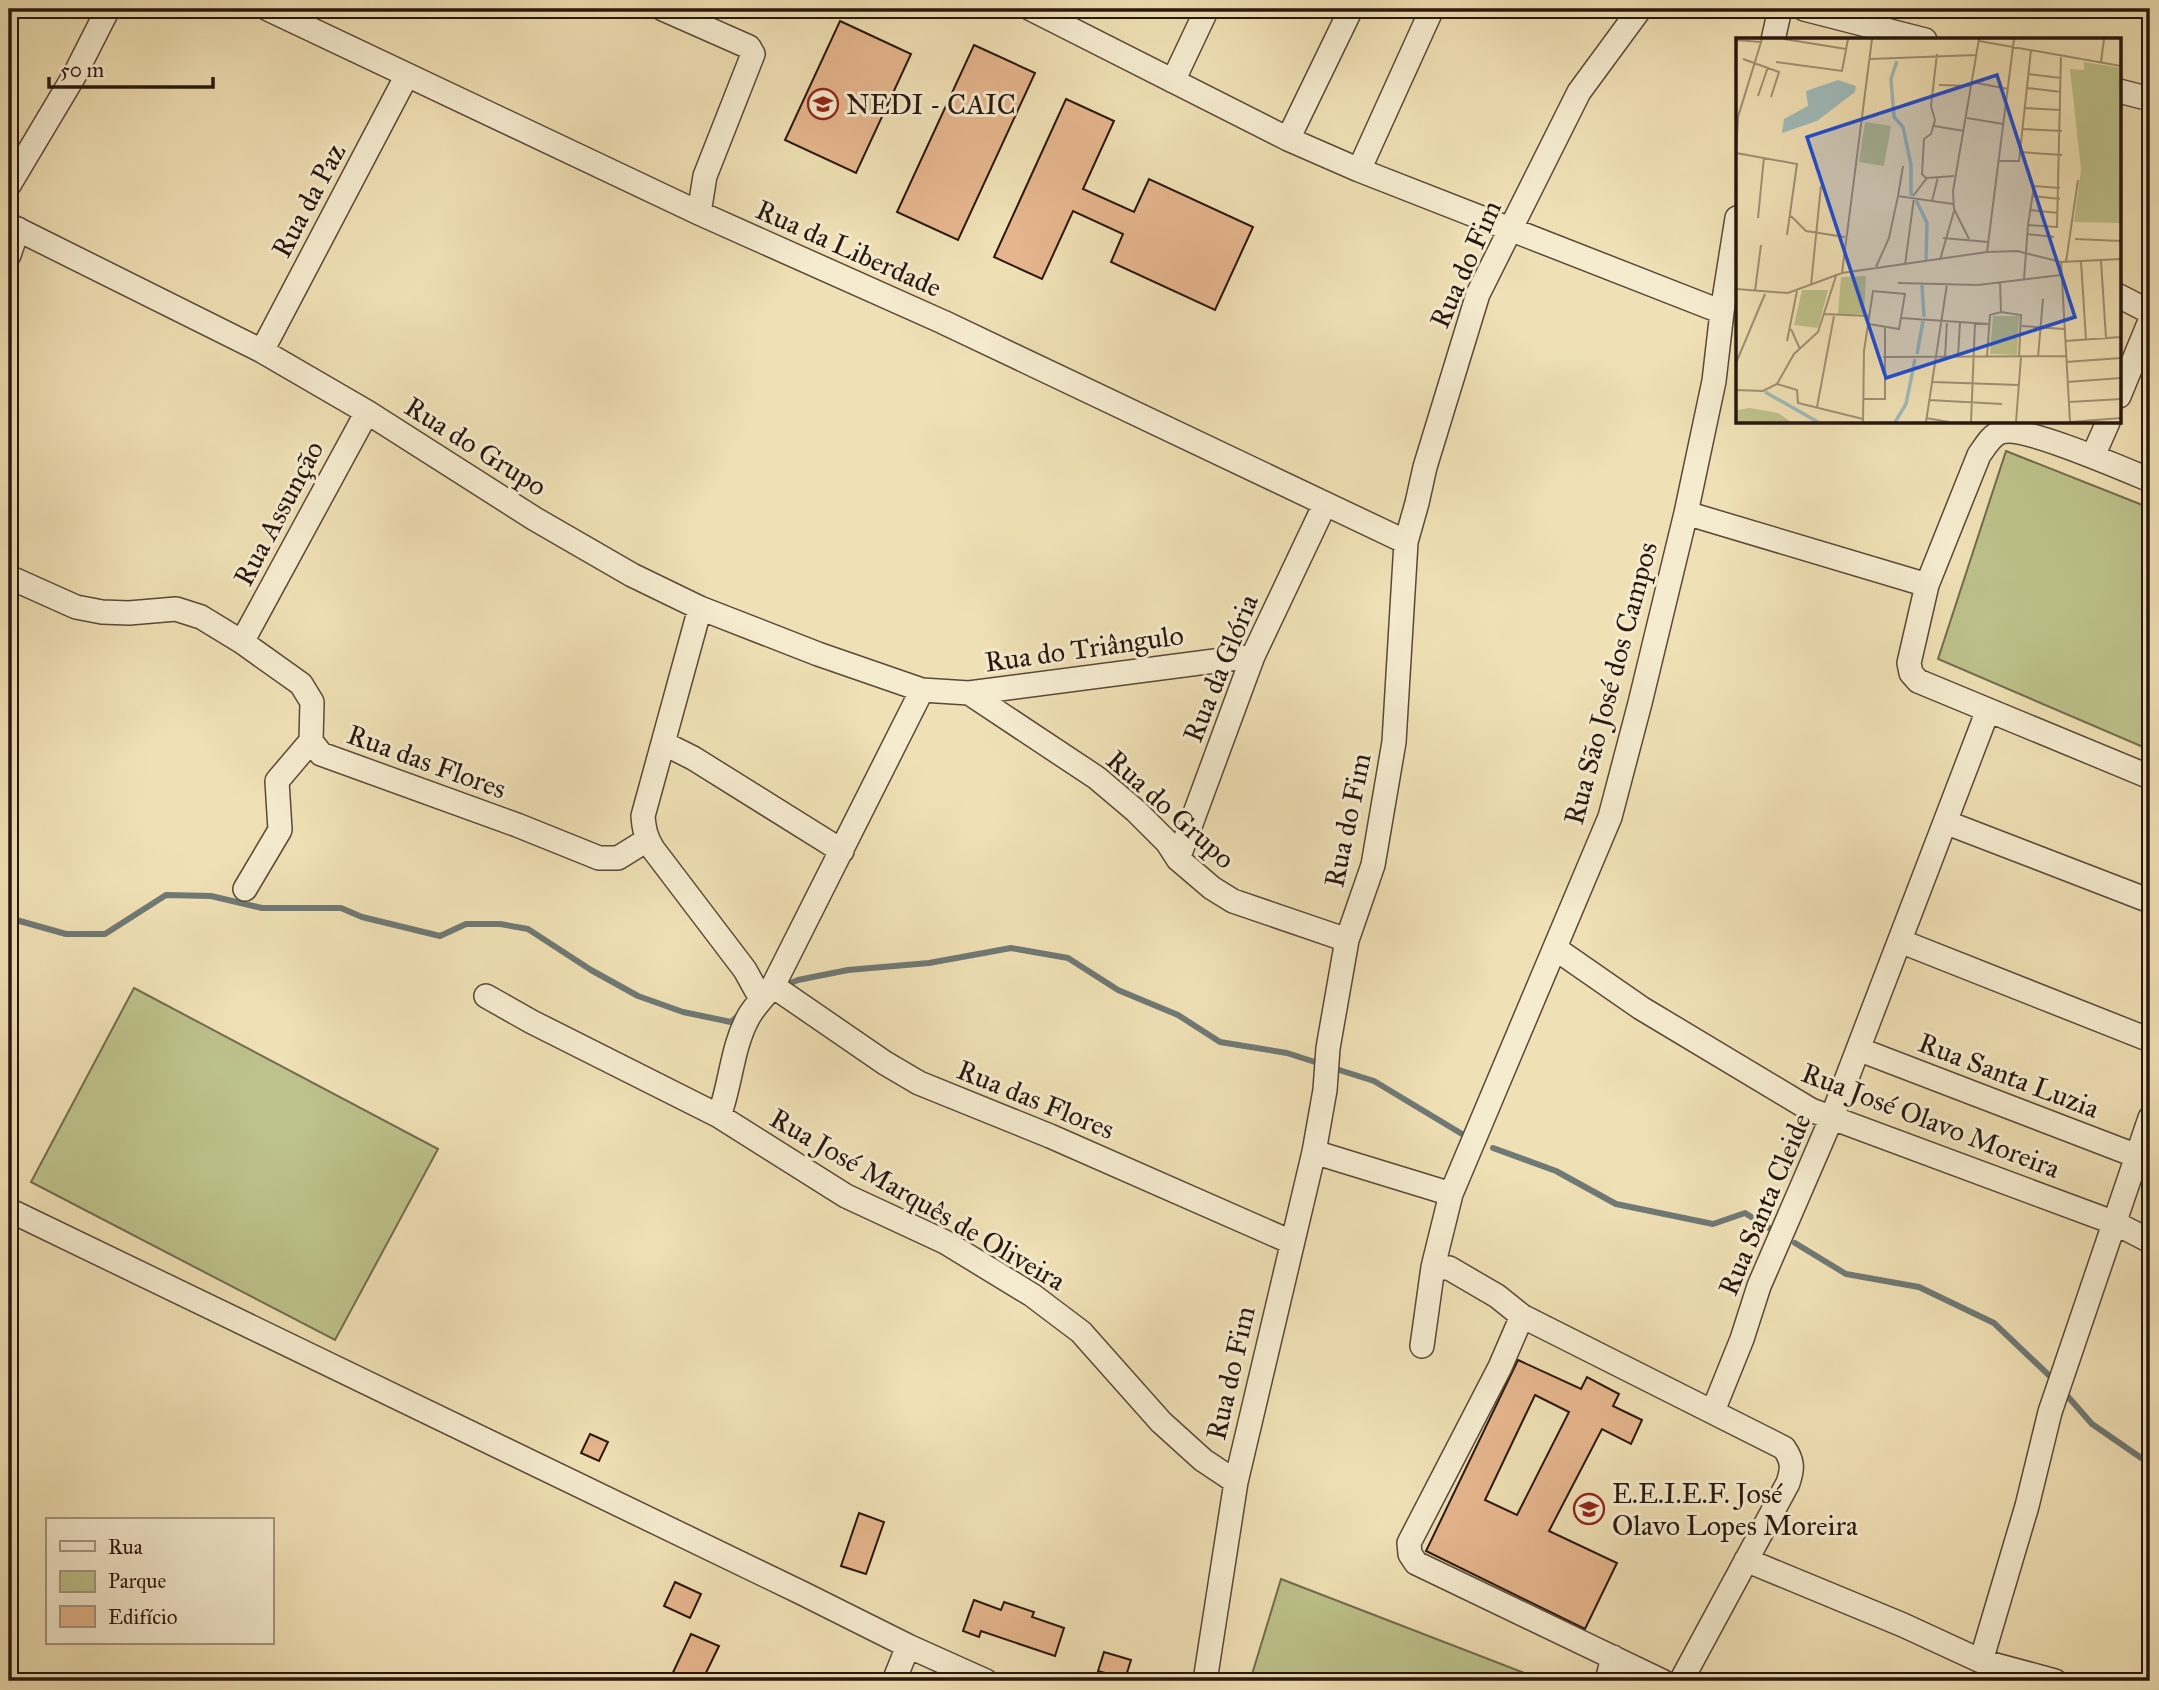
<svg xmlns="http://www.w3.org/2000/svg" width="2159" height="1690" font-family="'IM FELL Great Primer',serif">
	<style>
		.green { fill: #bdc18b; stroke: #726c4d; stroke-width: 2 }
		.lines { fill: none; stroke-linecap: round; stroke-linejoin: round }
		.stream { stroke: #6f7975; stroke-width: 6 }
		.building { fill: #e6b58d; stroke: #28170f; stroke-width: 2; fill-rule: evenodd }
		.minor-casing { stroke: #5a4938; stroke-width: 26 }
		.minor { stroke: #f5ebcf; stroke-width: 23 }
		.labels { text-anchor: middle; stroke-width: 6; stroke-linejoin: round; paint-order: stroke }
		.poi-label { font-size: 28px; fill: #28170f; stroke: #f5ebcf; text-anchor: start }
		.street-label { font-size: 28px; fill: #28170f; stroke: #f5ebcf }
		.inset-river { fill: none; stroke: #9fbab9; stroke-width: 3.5 }
		.inset-road { fill: none; stroke: #a09073; stroke-width: 2 }
		.view { fill: #1d4ed8; fill-opacity: 0.15; stroke: #1d4ed8; stroke-width: 3.5 }
		.inset-edge { fill: none; stroke: #28170f; stroke-width: 3.5 }
	</style>
	<rect width="100%" height="100%" fill="#f0e0b5"/>
	<filter id="stains"><feTurbulence type="fractalNoise" baseFrequency=".00286" numOctaves="4"/><feColorMatrix values="0 0 0 0 .2 0 0 0 0 .09 0 0 0 0 .02 0 0 0 .5 -.17"/></filter>
	<radialGradient id="worn" r=".72"><stop offset=".6" stop-color="#630" stop-opacity="0"/><stop offset="1" stop-color="#630" stop-opacity=".3"/></radialGradient>
	<path class="green" d="M 2006,451 L 2150,508 L 2150,750 L 1938,659 Z
		M 134,988 L 438,1149 L 335,1340 L 31,1182 Z
		M 1281,1579 L 1545,1681 L 1250,1681 Z"/>
	<g class="lines">
		<path class="stream" d="M 9,918 L 66,934 L 105,934 L 166,895 L 211,896 L 262,908 L 341,908 L 362,917 L 440,936 L 466,924 L 500,924 L 528,929 L 591,970 L 638,996 L 683,1012 L 731,1022 L 739,1015
			M 788,984 L 798,980 L 848,970 L 929,963 L 1011,948 L 1068,958 L 1118,990 L 1178,1015 L 1220,1042 L 1287,1053 L 1315,1062
			M 1336,1069 L 1374,1081 L 1462,1134
			M 1493,1148 L 1556,1171 L 1616,1204 L 1713,1224 L 1745,1213 L 1769,1228
			M 1795,1243 L 1846,1274 L 1919,1287 L 1994,1323 L 2056,1382
			M 2063,1391 L 2092,1424 L 2150,1464"/>
	</g>
	<path class="building" d="M 840,21 L 911,54 L 856,173 L 785,140 Z
		M 974,45 L 1035,73 L 958,240 L 897,212 Z
		M 1066,99 L 1114,121 L 1083,189 L 1134,212 L 1149,179 L 1253,227 L 1215,310 L 1111,262 L 1123,234 L 1073,211 L 1042,279 L 994,257 Z
		M 1518,1360 L 1581,1389 L 1587,1377 L 1619,1394 L 1613,1406 L 1642,1420 L 1631,1444 L 1602,1429 L 1549,1531 L 1617,1563 L 1585,1629 L 1426,1551 ZM 1535,1395 L 1569,1412 L 1517,1515 L 1485,1500 Z
		M 590,1434 L 608,1442 L 599,1461 L 581,1453 Z
		M 859,1513 L 884,1522 L 866,1574 L 841,1566 Z
		M 675,1582 L 701,1594 L 690,1618 L 664,1606 Z
		M 974,1600 L 1001,1610 L 1004,1602 L 1034,1612 L 1032,1617 L 1064,1628 L 1055,1656 L 981,1631 L 979,1637 L 963,1631 Z
		M 691,1634 L 719,1646 L 702,1681 L 669,1681 Z
		M 1104,1652 L 1131,1660 L 1125,1679 L 1098,1671 Z"/>
	<g class="lines">
		<g class="minor-casing">
			<path id="minor" d="M 268,9 L 699,213 L 943,322 L 1406,542
				M 663,9 L 749,47 L 753,54 L 705,176 L 699,213
				M 1031,9 L 1288,139
				M 1351,9 L 1288,139 L 1359,170 L 1722,312
				M 1804,9 L 1925,40
				M 1773,40 L 1780,9
				M 1173,81 L 1207,9
				M 2119,91 L 2150,99
				M 1359,170 L 1432,9
				M 9,185 L 74,76 L 108,9
				M 9,225 L 262,351 L 367,412 L 535,519 L 632,575 L 700,608 L 818,654 L 922,690 L 969,693 L 1253,656
				M 9,255 L 18,229
				M 2119,296 L 2150,312
				M 262,351 L 407,75
				M 2119,396 L 2150,321
				M 2093,456 L 2108,422
				M 2150,480 C 2126,470 2022,425 2001,432 C 1991,435 1985,447 1979,455 L 1927,585 L 1909,663 L 1911,673 L 1918,681 L 2150,777
				M 1686,513 L 1927,585
				M 9,577 L 76,607 L 102,612 L 129,613 L 176,609 L 201,617 L 242,642 L 301,684 L 312,702 L 311,741 L 321,754 L 517,825 L 599,858 L 618,858 L 647,840
				M 700,608 L 643,816 C 644,829 646,838 653,849 L 745,970 L 761,999
				M 242,642 L 367,412
				M 922,690 L 773,986 C 764,996 755,1006 749,1016 C 732,1046 731,1084 719,1116 L 846,1196 L 945,1242 L 1032,1295 L 1081,1332 L 1161,1422 L 1203,1460 L 1236,1482
				M 969,693 L 1097,778 L 1136,811 L 1167,842 L 1178,859 L 1212,888 L 1233,901 L 1347,940
				M 663,743 L 693,758 L 842,851
				M 1945,822 L 2150,901
				M 1178,859 L 1253,656 L 1325,504
				M 245,889 L 280,830 L 277,781 L 311,741
				M 1900,941 L 2150,1040
				M 1556,949 L 1641,1008 L 1811,1110 L 2115,1223 L 2150,1241
				M 773,986 L 885,1063 L 919,1083 L 1050,1136 L 1291,1242
				M 486,996 L 532,1022 L 719,1116
				M 1858,1049 L 2137,1156
				M 1314,1152 L 1451,1194
				M 9,1210 L 802,1593 L 908,1646 L 986,1681
				M 1433,1267 L 1449,1268 L 1497,1296 L 1522,1316
				M 1422,1346 L 1433,1267 L 1451,1194 L 1610,817 L 1640,703 L 1686,513 L 1714,381 L 1722,312 L 1737,218
				M 1713,1411 L 1742,1339 L 1759,1286 L 1832,1117 L 1988,710
				M 1746,1560 L 1903,1625 L 1981,1661 L 2055,1681
				M 1981,1661 L 2027,1506 L 2050,1412 L 2150,1118
				M 894,1681 L 908,1646
				M 1205,1681 L 1236,1482 L 1314,1152 L 1325,1090 L 1328,1048 L 1347,940 L 1373,865 L 1394,742 L 1406,542 L 1417,503 L 1425,467 L 1478,294 L 1579,92 L 1640,9
				M 1607,1681 L 1613,1657
				M 1662,1681 L 1416,1563 L 1410,1554 L 1409,1543 L 1500,1367 L 1522,1316 L 1784,1448 C 1793,1461 1793,1468 1788,1483 L 1681,1681"/>
		</g>
		<use href="#minor" class="minor"/>
	</g>
	<defs>
		<g id="school-ring" transform="scale(1.575)"><circle r="9.5" fill="#f5ebcf" stroke="#8f2418" stroke-width="1.5"/><path d="M0-5L7-2L0 1L-7-2ZM-4 1L0 2.5L4 1V4Q0 6-4 4Z" fill="#8f2418"/></g>
	</defs>
	<g fill-rule="evenodd">
		<use href="#school-ring" x="823" y="104"/>
		<use href="#school-ring" x="1589" y="1509"/>
	</g>
	<g class="labels">
		<g class="poi-label">
			<text x="846" y="114">NEDI - CAIC</text>
			<text x="1612" y="1503">E.E.I.E.F. José<tspan x="1612" dy="32">Olavo Lopes Moreira</tspan></text>
		</g>
		<g class="street-label">
			<text transform="translate(308 200) rotate(-62)" y="10">Rua da Paz</text>
			<text transform="translate(849 248) rotate(24)" y="10">Rua da Liberdade</text>
			<text transform="translate(1465 264) rotate(-66)" y="10">Rua do Fim</text>
			<text transform="translate(476 446) rotate(32)" y="10">Rua do Grupo</text>
			<text transform="translate(278 513) rotate(-62)" y="10">Rua Assunção</text>
			<text transform="translate(1084 648) rotate(-8)" y="10">Rua do Triângulo</text>
			<text transform="translate(1220 668) rotate(-68)" y="10">Rua da Glória</text>
			<text transform="translate(1610 683) rotate(-75)" y="10">Rua São José dos Campos</text>
			<text transform="translate(427 761) rotate(20)" y="10">Rua das Flores</text>
			<text transform="translate(1171 809) rotate(42)" y="10">Rua do Grupo</text>
			<text transform="translate(1347 820) rotate(-78)" y="10">Rua do Fim</text>
			<text transform="translate(2009 1075) rotate(21)" y="10">Rua Santa Luzia</text>
			<text transform="translate(1036 1099) rotate(22)" y="10">Rua das Flores</text>
			<text transform="translate(1931 1120) rotate(21)" y="10">Rua José Olavo Moreira</text>
			<text transform="translate(918 1199) rotate(30)" y="10">Rua José Marquês de Oliveira</text>
			<text transform="translate(1764 1204) rotate(-67)" y="10">Rua Santa Cleide</text>
			<text transform="translate(1230 1373) rotate(-77)" y="10">Rua do Fim</text>
		</g>
	</g>
	<g transform="translate(1736 38)">
		<rect width="385" height="385" fill="#f0e0b5"/>
		<path d="M 348,24 L 385,30 L 385,185 L 338,184 L 345,131 L 334,31 L 348,32 ZM 129,84 L 155,88 L 148,128 L 123,124 ZM 130,238 L 128,276 L 102,276 L 105,239 ZM 66,252 L 92,252 L 82,290 L 58,287 ZM 257,278 L 283,278 L 281,317 L 254,316 ZM 14,370 L 42,375 L 55,384 L 0,384 L 0,372 Z" fill="#bdc18b"/>
		<path d="M 102,42 L 120,48 L 119,54 L 81,83 L 46,95 L 48,81 L 72,68 L 70,53 Z" fill="#9fbab9"/>
		<path class="inset-river" d="M 161,23 L 155,41 L 158,79 L 167,89 L 175,127 L 175,158M 180,162 L 191,185 L 190,223M 186,247 L 188,279M 181,316 L 187,283M 29,354 L 82,384M 159,384 L 170,366 L 179,321"/>
		<path class="inset-road" d="M 48,1 L 110,11M 0,2 L 25,4M 243,3 L 385,28M 7,21 L 43,34 L 35,59M 134,21 L 240,17M 40,24 L 106,33 L 112,1M 365,24 L 368,1M 292,36 L 325,40M 236,44 L 272,51M 203,47 L 236,48M 291,50 L 325,54M 22,58 L 32,29M 289,70 L 325,72M 231,80 L 267,86M 198,88 L 228,93M 287,91 L 326,93M 283,114 L 326,117M 0,115 L 61,126 L 51,197M 0,115 L 2,79 L 26,1M 262,123 L 283,123 L 295,12M 190,140 L 186,136 L 188,101 L 195,96 L 199,82 L 195,68 L 201,16M 162,158 L 167,128M 177,158 L 191,140 L 218,138M 296,158 L 324,161M 196,163 L 202,139M 294,172 L 322,175M 55,178 L 70,193 L 109,199M 22,180 L 28,119M 292,187 L 298,148 L 324,150M 291,196 L 318,199M 207,200 L 252,204M 233,201 L 218,171 L 217,153 L 243,1M 339,201 L 385,203M 251,214 L 278,1M 204,222 L 218,173M 345,223 L 350,302M 365,223 L 370,300M 325,224 L 334,384M 330,224 L 342,142M 169,227 L 178,160M 140,229 L 153,200 L 162,158 L 217,166M 106,235 L 136,1M 288,241 L 292,187 L 321,189 L 325,17M 162,245 L 242,247 L 325,237M 264,245 L 265,274M 75,247 L 85,148M 0,251 L 52,255 L 106,235 L 251,214 L 281,213 L 325,224 L 385,221M 19,253 L 25,207M 88,276 L 134,278M 165,280 L 253,286M 286,288 L 328,291M 55,291 L 64,311M 51,303 L 61,253M 329,303 L 385,299M 147,319 L 330,318M 209,319 L 211,283M 222,319 L 224,284M 251,319 L 254,277 L 265,274 L 285,277 L 283,319M 302,319 L 307,261M 330,324 L 385,320M 0,325 L 29,256M 197,344 L 283,347M 331,344 L 385,340M 41,346 L 61,352 L 62,365 L 127,381M 0,352 L 27,353 L 41,346 L 58,316 L 82,294 L 100,238M 128,361 L 149,361 L 149,290M 193,362 L 266,366M 333,364 L 385,361M 81,369 L 98,278M 190,380 L 213,384M 127,384 L 128,313 L 137,253 L 169,256 L 163,291 L 133,286M 190,384 L 211,246M 235,384 L 239,285M 280,384 L 285,319M 335,384 L 385,380"/>
		<path class="view" d="M 261,37 L 339,279 L 150,340 L 71,99 Z"/>
		<rect width="385" height="385" class="inset-edge"/>
	</g>
	<rect width="2159" height="1690" fill="none" stroke="#f0e0b5" stroke-width="35"/>
	<rect x="10" y="10" width="2138" height="1669" fill="none" stroke="#28170f" stroke-width="3.5"/>
	<rect x="18" y="18" width="2124" height="1655" fill="none" stroke="#28170f" stroke-width="2"/>
	<rect x="46" y="1518" width="228" height="126" fill="#f5ebcf" stroke="#a39682" stroke-width="2"/>
	<rect x="60" y="1541" width="35" height="10" fill="#f5ebcf" stroke="#a39682" stroke-width="2"/>
	<text x="108" y="1554" font-size="21" fill="#28170f">Rua</text>
	<rect x="60" y="1571" width="35" height="21" fill="#bdc18b" stroke="#a39682" stroke-width="2"/>
	<text x="108" y="1588" font-size="21" fill="#28170f">Parque</text>
	<rect x="60" y="1606" width="35" height="21" fill="#e6b58d" stroke="#a39682" stroke-width="2"/>
	<text x="108" y="1624" font-size="21" fill="#28170f">Edifício</text>
	<path d="M49 77v10h164v-10" fill="none" stroke="#28170f" stroke-width="3.5"/>
	<text x="60" y="77" font-size="21" fill="#28170f" stroke="#f5ebcf" stroke-width="5" paint-order="stroke">50 m</text>
	<rect width="100%" height="100%" filter="url(#stains)"/>
	<rect width="100%" height="100%" fill="url(#worn)"/>
</svg>
